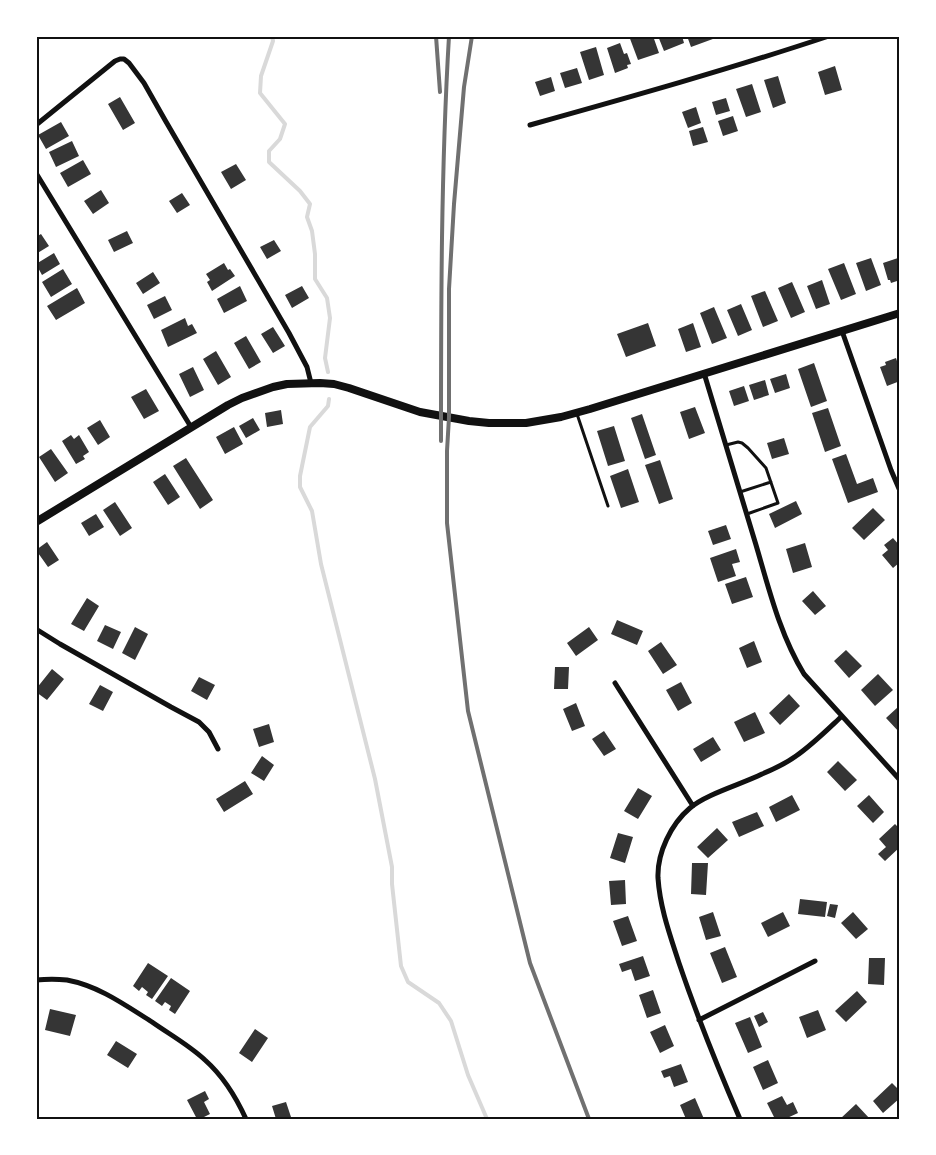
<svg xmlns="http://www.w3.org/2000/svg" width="936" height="1155" font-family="'Work Sans',sans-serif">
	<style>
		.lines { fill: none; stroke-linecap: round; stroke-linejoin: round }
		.stream { stroke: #d9d9d9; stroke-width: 4 }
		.building { fill: #353535 }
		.service { stroke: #111; stroke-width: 3 }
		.minor { stroke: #111; stroke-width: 5 }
		.tertiary { stroke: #111; stroke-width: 8 }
		.rail { stroke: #707070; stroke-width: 4 }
		.neatline { fill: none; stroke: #111; stroke-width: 2 }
	</style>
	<rect width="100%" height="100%" fill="#fff"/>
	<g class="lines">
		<path class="stream" d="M 272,36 L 273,41 L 261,76 L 260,93 L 285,124 L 280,139 L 269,151 L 269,162 L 300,191 L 310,204 L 307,217 L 312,231 L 315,254 L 315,279 L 327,298 L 330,318 L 325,358 L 328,372
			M 329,399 L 328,406 L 310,427 L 300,476 L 300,487 L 312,511 L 321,564 L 375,779 L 392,867 L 392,884 L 401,966 L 408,982 L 439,1003 L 451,1021 L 468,1075 L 487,1119"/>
	</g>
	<path class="building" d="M 629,36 L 653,36 L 659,53 L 638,60 Z
		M 658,36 L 682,36 L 684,43 L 664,51 Z
		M 687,36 L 721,36 L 691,47 Z
		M 620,43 L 624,54 L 627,53 L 631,64 L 627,65 L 628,68 L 615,73 L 607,48 Z
		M 596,47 L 604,75 L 589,80 L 580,52 Z
		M 835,66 L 842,90 L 825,95 L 818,72 Z
		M 577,68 L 582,83 L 565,88 L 560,73 Z
		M 778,76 L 786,103 L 773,108 L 764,80 Z
		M 551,77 L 555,91 L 540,96 L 535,82 Z
		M 752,84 L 761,112 L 746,117 L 736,89 Z
		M 120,97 L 135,123 L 123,130 L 108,104 Z
		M 726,98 L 730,111 L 716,115 L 712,102 Z
		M 696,107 L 701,123 L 688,128 L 682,112 Z
		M 733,116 L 738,131 L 723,136 L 718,121 Z
		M 61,122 L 69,136 L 46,149 L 38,135 Z
		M 703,127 L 708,142 L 693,146 L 689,131 Z
		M 72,141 L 79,156 L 56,167 L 49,152 Z
		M 83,160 L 91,174 L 68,187 L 60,173 Z
		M 236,164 L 246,180 L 231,189 L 221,172 Z
		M 101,190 L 109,203 L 93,214 L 84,201 Z
		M 182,193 L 190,205 L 177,213 L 169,201 Z
		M 127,231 L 133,243 L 114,252 L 108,240 Z
		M 41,234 L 49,246 L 36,254 L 36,237 Z
		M 274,240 L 281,251 L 267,259 L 260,247 Z
		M 54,253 L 60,264 L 42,275 L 36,264 Z
		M 871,258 L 881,285 L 866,291 L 856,263 Z
		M 898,258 L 900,265 L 900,280 L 891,283 L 890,280 L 888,280 L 883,263 Z
		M 224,263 L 228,270 L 230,269 L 235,276 L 212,291 L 207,282 L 210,280 L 206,274 Z
		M 844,263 L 856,294 L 841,300 L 828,269 Z
		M 63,269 L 72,284 L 51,297 L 42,282 Z
		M 153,272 L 160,283 L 143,294 L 136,283 Z
		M 822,280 L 830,304 L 816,309 L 807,286 Z
		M 792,282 L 805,312 L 791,318 L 778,288 Z
		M 240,286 L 247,301 L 224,313 L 217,299 Z
		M 302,286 L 309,298 L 292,308 L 285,295 Z
		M 77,288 L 85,303 L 56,320 L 47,306 Z
		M 765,291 L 778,321 L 763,327 L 751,296 Z
		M 165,296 L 172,310 L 154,319 L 147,305 Z
		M 741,304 L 752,330 L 738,336 L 727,310 Z
		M 714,307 L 727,338 L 712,344 L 700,313 Z
		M 185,318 L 188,326 L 192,324 L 197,333 L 168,347 L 161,330 Z
		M 648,323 L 656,346 L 626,357 L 617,334 Z
		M 693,323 L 701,347 L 686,352 L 678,329 Z
		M 273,327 L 285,346 L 273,353 L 261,334 Z
		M 246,336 L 261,362 L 249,369 L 234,343 Z
		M 216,351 L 231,377 L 218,385 L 203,359 Z
		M 896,358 L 897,361 L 900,360 L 900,381 L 887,386 L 880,367 L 886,365 L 885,362 Z
		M 814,363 L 827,401 L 811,407 L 798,369 Z
		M 193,367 L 204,390 L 190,397 L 179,374 Z
		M 786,374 L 790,388 L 775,393 L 770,379 Z
		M 765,380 L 769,395 L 754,400 L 749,385 Z
		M 744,386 L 749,401 L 734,406 L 729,391 Z
		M 146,389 L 159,411 L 144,419 L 131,397 Z
		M 695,407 L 705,433 L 689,439 L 680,412 Z
		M 828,408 L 841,446 L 825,452 L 812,413 Z
		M 281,410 L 283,424 L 267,427 L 265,413 Z
		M 642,414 L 656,455 L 645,459 L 631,418 Z
		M 253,418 L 260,430 L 246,438 L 239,426 Z
		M 100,420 L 110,437 L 98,445 L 87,428 Z
		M 614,426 L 625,461 L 608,466 L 597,431 Z
		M 234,427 L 243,444 L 225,454 L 216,437 Z
		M 71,435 L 74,439 L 79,435 L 89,452 L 83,456 L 85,459 L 76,464 L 62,441 Z
		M 784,438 L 789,454 L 772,459 L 767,443 Z
		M 51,449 L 68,473 L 55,482 L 39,457 Z
		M 846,454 L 857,484 L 873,478 L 878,492 L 848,503 L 832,459 Z
		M 186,458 L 213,500 L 200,509 L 173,466 Z
		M 660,460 L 673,499 L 659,504 L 645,465 Z
		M 628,469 L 639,502 L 621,508 L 610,476 Z
		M 165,474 L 180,497 L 168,505 L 153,482 Z
		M 796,501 L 802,514 L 775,528 L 769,514 Z
		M 115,502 L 132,528 L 120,536 L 103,510 Z
		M 873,508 L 885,520 L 864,540 L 852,528 Z
		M 96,514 L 104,527 L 89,536 L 81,523 Z
		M 726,525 L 731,539 L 713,545 L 708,531 Z
		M 893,538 L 900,546 L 900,562 L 893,568 L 882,555 L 888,550 L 884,545 Z
		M 47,542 L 59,560 L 48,567 L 36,550 Z
		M 805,543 L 812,567 L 793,573 L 786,549 Z
		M 736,549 L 740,562 L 732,564 L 736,576 L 718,582 L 710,558 Z
		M 746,577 L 753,597 L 732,604 L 725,584 Z
		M 813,591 L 826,606 L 815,615 L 802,601 Z
		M 87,598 L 99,606 L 84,631 L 71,624 Z
		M 617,620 L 643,631 L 637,645 L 611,634 Z
		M 105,625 L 121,632 L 113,649 L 97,641 Z
		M 135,627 L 148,634 L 135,660 L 122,653 Z
		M 589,627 L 598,640 L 576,656 L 567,643 Z
		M 754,641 L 762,662 L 747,668 L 739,648 Z
		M 661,642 L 677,665 L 663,674 L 648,651 Z
		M 846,650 L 862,666 L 849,678 L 834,661 Z
		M 555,667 L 569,667 L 568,689 L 554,689 Z
		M 52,669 L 64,679 L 47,700 L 36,692 L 36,689 Z
		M 878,674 L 893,690 L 875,706 L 861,690 Z
		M 199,677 L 215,685 L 207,700 L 191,691 Z
		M 681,682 L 692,703 L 678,711 L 666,690 Z
		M 100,685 L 113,692 L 103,711 L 89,704 Z
		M 789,694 L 800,706 L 780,725 L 769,713 Z
		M 576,703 L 585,726 L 572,731 L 563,709 Z
		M 898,707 L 900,709 L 900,733 L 886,718 Z
		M 755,712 L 765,733 L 744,742 L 734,722 Z
		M 269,724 L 274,742 L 259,747 L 253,729 Z
		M 604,731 L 616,749 L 604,756 L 592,739 Z
		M 713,737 L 721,750 L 701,762 L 693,749 Z
		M 262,756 L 274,765 L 264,781 L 251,773 Z
		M 838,761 L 857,780 L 845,791 L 827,772 Z
		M 245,781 L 253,794 L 224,812 L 216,799 Z
		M 638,788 L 652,796 L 638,819 L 624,811 Z
		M 792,795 L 800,810 L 776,822 L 769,807 Z
		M 869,795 L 884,812 L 873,823 L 857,806 Z
		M 757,812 L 764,826 L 739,837 L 732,822 Z
		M 895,824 L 900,829 L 900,847 L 885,861 L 878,854 L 886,847 L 879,839 Z
		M 717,828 L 728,840 L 708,858 L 697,847 Z
		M 618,833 L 633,837 L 625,863 L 610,858 Z
		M 692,863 L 708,863 L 706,895 L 691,894 Z
		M 625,880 L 626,904 L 611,905 L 609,881 Z
		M 800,899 L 827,902 L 825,917 L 798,914 Z
		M 830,904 L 838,905 L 835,918 L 827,916 Z
		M 713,912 L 721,936 L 706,940 L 699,917 Z
		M 783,912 L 790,926 L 768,937 L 761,923 Z
		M 853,912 L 868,929 L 856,939 L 841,923 Z
		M 628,916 L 637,941 L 622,946 L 613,921 Z
		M 725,947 L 737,977 L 722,983 L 710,953 Z
		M 643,956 L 650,976 L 635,981 L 631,969 L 622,972 L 619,964 Z
		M 869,958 L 885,958 L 884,985 L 868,984 Z
		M 148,963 L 168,976 L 152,999 L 146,995 L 148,992 L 142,987 L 139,991 L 133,986 Z
		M 171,978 L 190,991 L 175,1014 L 169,1010 L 171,1006 L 165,1002 L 162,1006 L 155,1001 Z
		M 653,990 L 661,1013 L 647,1018 L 639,995 Z
		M 857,991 L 867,1002 L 846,1022 L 835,1011 Z
		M 50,1009 L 76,1015 L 70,1036 L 45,1030 Z
		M 818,1010 L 826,1030 L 807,1038 L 799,1017 Z
		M 763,1012 L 768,1022 L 759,1027 L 754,1016 Z
		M 750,1017 L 762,1047 L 748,1053 L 735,1023 Z
		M 665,1025 L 674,1046 L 660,1053 L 650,1032 Z
		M 255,1029 L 268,1038 L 252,1062 L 239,1053 Z
		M 116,1041 L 137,1054 L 128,1068 L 107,1055 Z
		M 768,1060 L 778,1083 L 763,1090 L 753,1067 Z
		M 681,1064 L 688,1082 L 674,1087 L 670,1076 L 664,1078 L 661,1071 Z
		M 892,1083 L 900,1091 L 900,1098 L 883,1113 L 873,1101 Z
		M 205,1091 L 209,1099 L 204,1102 L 210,1114 L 200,1119 L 197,1119 L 187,1100 Z
		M 782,1096 L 787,1105 L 793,1102 L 798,1113 L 785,1119 L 775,1119 L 767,1103 Z
		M 695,1098 L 704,1119 L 686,1119 L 680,1105 Z
		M 286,1102 L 291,1117 L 286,1119 L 276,1119 L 272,1106 Z
		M 856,1104 L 870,1119 L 840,1119 Z"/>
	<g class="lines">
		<path class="service" d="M 577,414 L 608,506
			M 726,445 L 738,442 L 742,443 L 748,448 L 766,468 L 778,503 L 747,514
			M 740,492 L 771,482"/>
		<path class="minor" d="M 36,125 L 115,61 L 120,59 L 124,59 L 129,63 L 144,83 L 165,120 L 289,333 L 307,367 L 311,383
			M 530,125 C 630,97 730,69 829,36
			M 36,173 L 191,427
			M 842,331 L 891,470 L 900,491
			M 704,373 C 721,430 739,488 756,545 C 769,589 780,635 804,674 L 900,780
			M 36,629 L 60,644 L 171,707 L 199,722 L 209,732 L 218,749
			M 615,683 L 693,806
			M 36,980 C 47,979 57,979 67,980 C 99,986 125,1005 152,1022 C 169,1034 189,1045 205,1060 C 223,1076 236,1097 246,1119
			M 699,1020 L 815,961
			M 740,1119 C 718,1068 697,1016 679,963 C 670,935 660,908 658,878 C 657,853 671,824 690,808 C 706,794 742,784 762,774 C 774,769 785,764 796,756 C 812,745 827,730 842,716"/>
		<path class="tertiary" d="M 36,522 L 228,405 L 242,398 L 273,387 L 287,384 L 320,383 L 334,384 L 349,388 L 420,412 L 469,421 L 489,423 L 526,423 L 561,417 L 590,409 L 900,313"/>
		<path class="rail" d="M 436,36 L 440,92
			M 472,36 L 464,87 L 454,204 L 449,289 L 449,417 L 447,451 L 447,523 L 468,711 L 530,963 L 589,1119
			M 441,441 C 441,306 441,171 449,36"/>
	</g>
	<rect width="936" height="1155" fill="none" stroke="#ffffff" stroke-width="75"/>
	<rect x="38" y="38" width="860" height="1080" class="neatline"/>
</svg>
